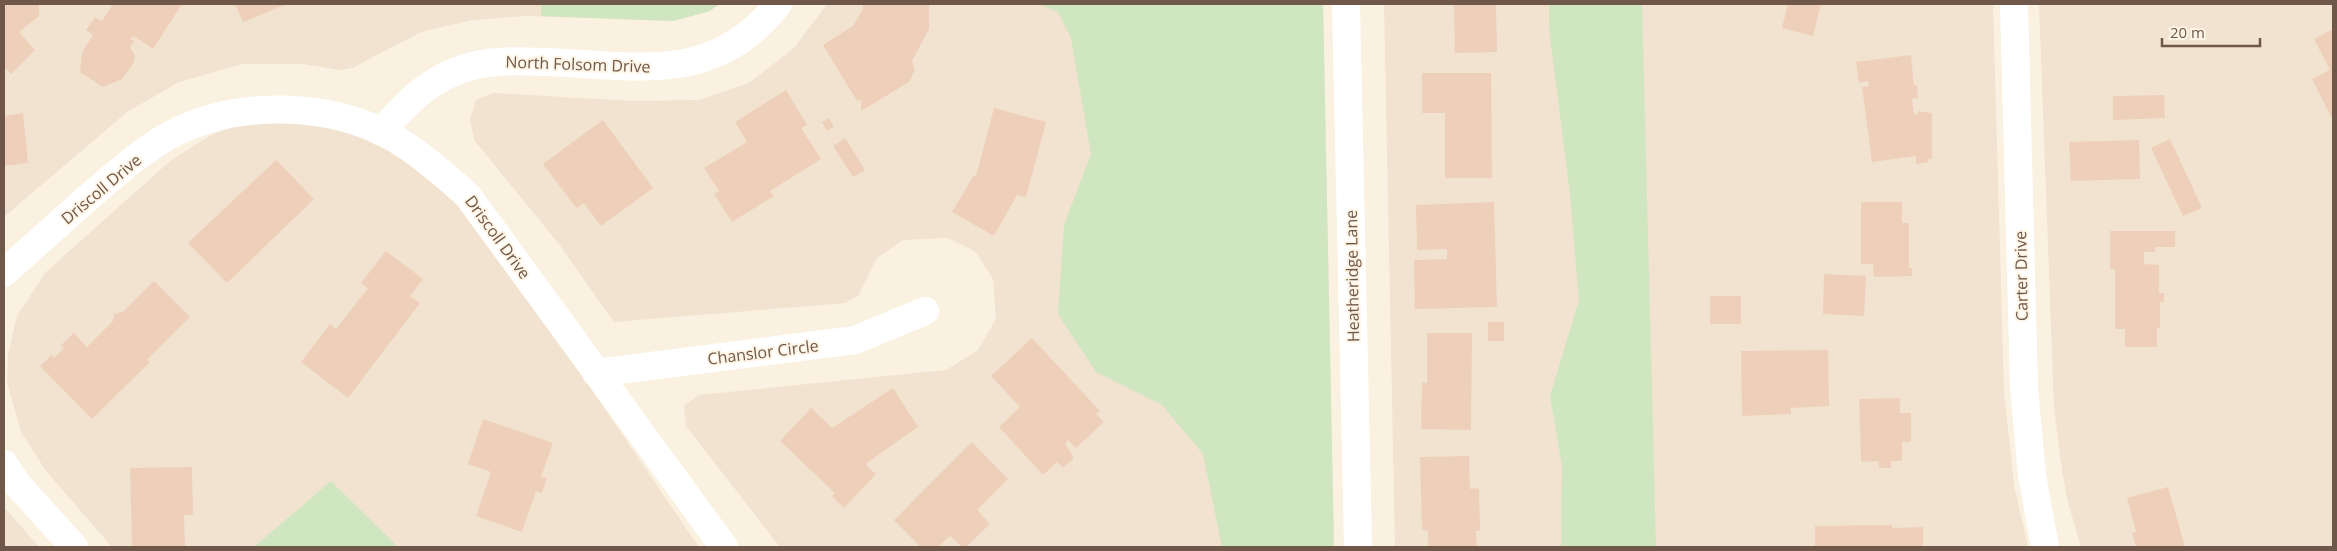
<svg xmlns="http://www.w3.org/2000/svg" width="2337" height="551" font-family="'Open Sans',sans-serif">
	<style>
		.residential { fill: #f1e3cf }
		.green { fill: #cfe6c0 }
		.building { fill: #eed0ba }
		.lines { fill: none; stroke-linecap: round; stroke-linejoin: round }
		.street { stroke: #fff; stroke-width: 28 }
		.labels { text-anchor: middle; stroke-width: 4; stroke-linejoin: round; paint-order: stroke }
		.street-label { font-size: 16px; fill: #6f5849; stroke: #fef5e6 }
	</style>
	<rect width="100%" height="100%" fill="#faf1e0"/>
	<path class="residential" d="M 4,4 L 719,4 L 710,11 L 673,21 L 526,16 L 472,20 L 421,32 L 352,68 L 339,70 L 303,64 L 243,64 L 179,82 L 127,112 L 4,217 Z
		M 827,4 L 1323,4 L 1334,547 L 780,547 L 686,426 L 684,406 L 699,395 L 946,370 L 978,350 L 996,319 L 993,279 L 975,251 L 948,238 L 903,240 L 877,258 L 858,296 L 845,303 L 614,322 L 559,244 L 474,140 L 470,119 L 476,100 L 493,93 L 632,101 L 699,100 L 749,83 L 794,48 Z
		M 1384,4 L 1993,4 L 2004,392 L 2014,485 L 2028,547 L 1395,547 Z
		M 2039,4 L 2333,4 L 2333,547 L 2081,547 L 2067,499 L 2060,456 L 2054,407 Z
		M 311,116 L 359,132 L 416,163 L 460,205 L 581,374 L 699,547 L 112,547 L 46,471 L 21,432 L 7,383 L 8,354 L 17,316 L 46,272 L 170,161 L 211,135 L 255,119 Z
		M 4,507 L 39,547 L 4,547 Z"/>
	<path class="green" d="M 541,4 L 719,4 L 710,11 L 673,21 L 541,16 Z
		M 1039,4 L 1323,4 L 1334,547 L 1222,547 L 1203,454 L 1162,405 L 1096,372 L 1058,314 L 1064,225 L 1091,154 L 1071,38 L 1058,12 Z
		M 1549,4 L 1642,4 L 1656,547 L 1561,547 L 1562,466 L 1550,396 L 1579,300 L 1570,194 L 1549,29 Z
		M 331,481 L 398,547 L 254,547 Z"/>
	<path class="building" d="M 4,4 L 39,4 L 39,16 L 19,32 L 35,50 L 11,74 L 4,67 Z
		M 113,4 L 182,4 L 153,49 L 134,36 L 130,39 L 134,41 L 130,48 L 135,55 L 133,64 L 122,79 L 103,87 L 80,72 L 82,52 L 93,35 L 86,30 L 95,17 L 102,21 Z
		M 235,4 L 287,4 L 243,22 Z
		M 863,4 L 929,4 L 929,29 L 912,61 L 915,70 L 909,82 L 861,111 L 861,100 L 857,101 L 823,45 L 853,26 L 863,9 Z
		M 1454,4 L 1496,4 L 1497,52 L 1455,53 Z
		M 1788,4 L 1821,4 L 1813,36 L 1782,28 Z
		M 2333,29 L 2333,121 L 2312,79 L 2330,70 L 2314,39 Z
		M 1911,55 L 1914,85 L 1917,85 L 1918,98 L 1912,99 L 1914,115 L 1918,114 L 1918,111 L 1932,113 L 1932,158 L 1928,159 L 1929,162 L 1916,164 L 1916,156 L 1872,162 L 1862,87 L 1869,86 L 1868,81 L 1859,83 L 1856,62 Z
		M 1422,73 L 1491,73 L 1492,178 L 1445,178 L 1445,113 L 1422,113 Z
		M 786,90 L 807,125 L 801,128 L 821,159 L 770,191 L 774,196 L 732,222 L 714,194 L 719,191 L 704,168 L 747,142 L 735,122 Z
		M 2164,95 L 2165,118 L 2113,120 L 2113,96 Z
		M 994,108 L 1046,122 L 1026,197 L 1017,195 L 994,236 L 952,212 L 974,175 L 976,176 Z
		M 23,113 L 28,163 L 4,166 L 4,116 Z
		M 829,118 L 834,127 L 827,131 L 822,122 Z
		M 603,120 L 653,188 L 601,226 L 584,203 L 577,208 L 571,201 L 543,164 Z
		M 845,138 L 865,170 L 853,177 L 833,146 Z
		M 2170,139 L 2202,208 L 2183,216 L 2151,148 Z
		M 2139,140 L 2140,179 L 2071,181 L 2069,142 Z
		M 276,160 L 314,199 L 227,283 L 188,243 Z
		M 1494,202 L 1497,307 L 1415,309 L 1414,260 L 1447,259 L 1447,249 L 1417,250 L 1416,205 Z
		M 1861,202 L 1902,202 L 1902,223 L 1909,223 L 1909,268 L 1912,268 L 1912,276 L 1874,277 L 1873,264 L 1861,264 Z
		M 2110,231 L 2175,231 L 2175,247 L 2155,247 L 2155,252 L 2144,252 L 2144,264 L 2159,265 L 2159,293 L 2164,293 L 2164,302 L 2160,302 L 2160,328 L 2157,328 L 2157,347 L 2125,347 L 2125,329 L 2115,329 L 2115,269 L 2110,269 Z
		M 386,251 L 423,279 L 410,296 L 420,303 L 348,398 L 301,362 L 330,324 L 336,329 L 368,288 L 361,283 Z
		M 1824,274 L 1866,276 L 1864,316 L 1823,314 Z
		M 154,281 L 190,317 L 147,360 L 150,362 L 92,419 L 40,366 L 52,355 L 54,358 L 64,348 L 61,345 L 74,333 L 87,347 L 113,321 L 114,314 L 123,312 Z
		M 1710,296 L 1741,296 L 1741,324 L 1710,324 Z
		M 1488,322 L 1504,322 L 1504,341 L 1488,341 Z
		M 1427,333 L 1472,333 L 1471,430 L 1421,429 L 1422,382 L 1427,383 Z
		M 1032,338 L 1100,411 L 1096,414 L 1104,422 L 1076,448 L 1068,440 L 1065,444 L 1074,458 L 1063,468 L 1057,462 L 1043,475 L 999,427 L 1020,407 L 991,376 Z
		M 1828,350 L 1829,406 L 1791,408 L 1791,414 L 1742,416 L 1741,351 Z
		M 893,388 L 918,427 L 868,462 L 866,465 L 876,474 L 844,508 L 832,496 L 835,493 L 780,441 L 811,408 L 832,428 Z
		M 1900,398 L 1900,413 L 1911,413 L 1911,442 L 1902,442 L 1902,461 L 1891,461 L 1891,468 L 1879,468 L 1878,461 L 1861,462 L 1859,399 Z
		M 483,419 L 553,443 L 541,477 L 547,478 L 542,493 L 536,491 L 522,532 L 476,516 L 491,472 L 468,464 Z
		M 972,442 L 1008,479 L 977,510 L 990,524 L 966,547 L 962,547 L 950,536 L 938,547 L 921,547 L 894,520 Z
		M 1469,456 L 1470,489 L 1479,488 L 1480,531 L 1476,531 L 1477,547 L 1428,547 L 1428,531 L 1422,529 L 1420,457 Z
		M 192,467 L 193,515 L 184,515 L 185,547 L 132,547 L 130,468 Z
		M 2168,487 L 2185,547 L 2136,547 L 2132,533 L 2136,532 L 2127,498 Z
		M 1892,525 L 1892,528 L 1923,527 L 1923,546 L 1815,547 L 1815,526 Z"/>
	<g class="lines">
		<path class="street" d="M 1346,4 L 1358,547
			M 2014,4 L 2024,388 L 2032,475 L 2045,547
			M 381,132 C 407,102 432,76 472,66 C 496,60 519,61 544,62 C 636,65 714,86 778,4
			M 4,273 C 30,249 57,226 83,202 C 111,178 138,153 170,135 C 236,100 328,101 394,138 C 421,154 445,175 468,196 L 724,547
			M 596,373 L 855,340 L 925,311
			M 4,464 L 17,484 L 74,547"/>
	</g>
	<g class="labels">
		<g class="street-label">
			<text transform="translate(578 64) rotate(2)" y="6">North Folsom Drive</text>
			<text transform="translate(101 189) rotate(-40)" y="6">Driscoll Drive</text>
			<text transform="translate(498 237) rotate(54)" y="6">Driscoll Drive</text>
			<text transform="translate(1352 276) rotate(-91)" y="6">Heatheridge Lane</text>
			<text transform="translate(2021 276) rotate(-91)" y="6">Carter Drive</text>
			<text transform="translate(763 352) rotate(-7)" y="6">Chanslor Circle</text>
		</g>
	</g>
	<rect width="2337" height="551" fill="none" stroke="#6f5849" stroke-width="10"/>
	<path d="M2162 38v8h98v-8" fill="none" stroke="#6f5849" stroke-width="2.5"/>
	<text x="2170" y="38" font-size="15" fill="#6f5849" stroke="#fef5e6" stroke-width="4" paint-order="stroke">20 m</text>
</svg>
